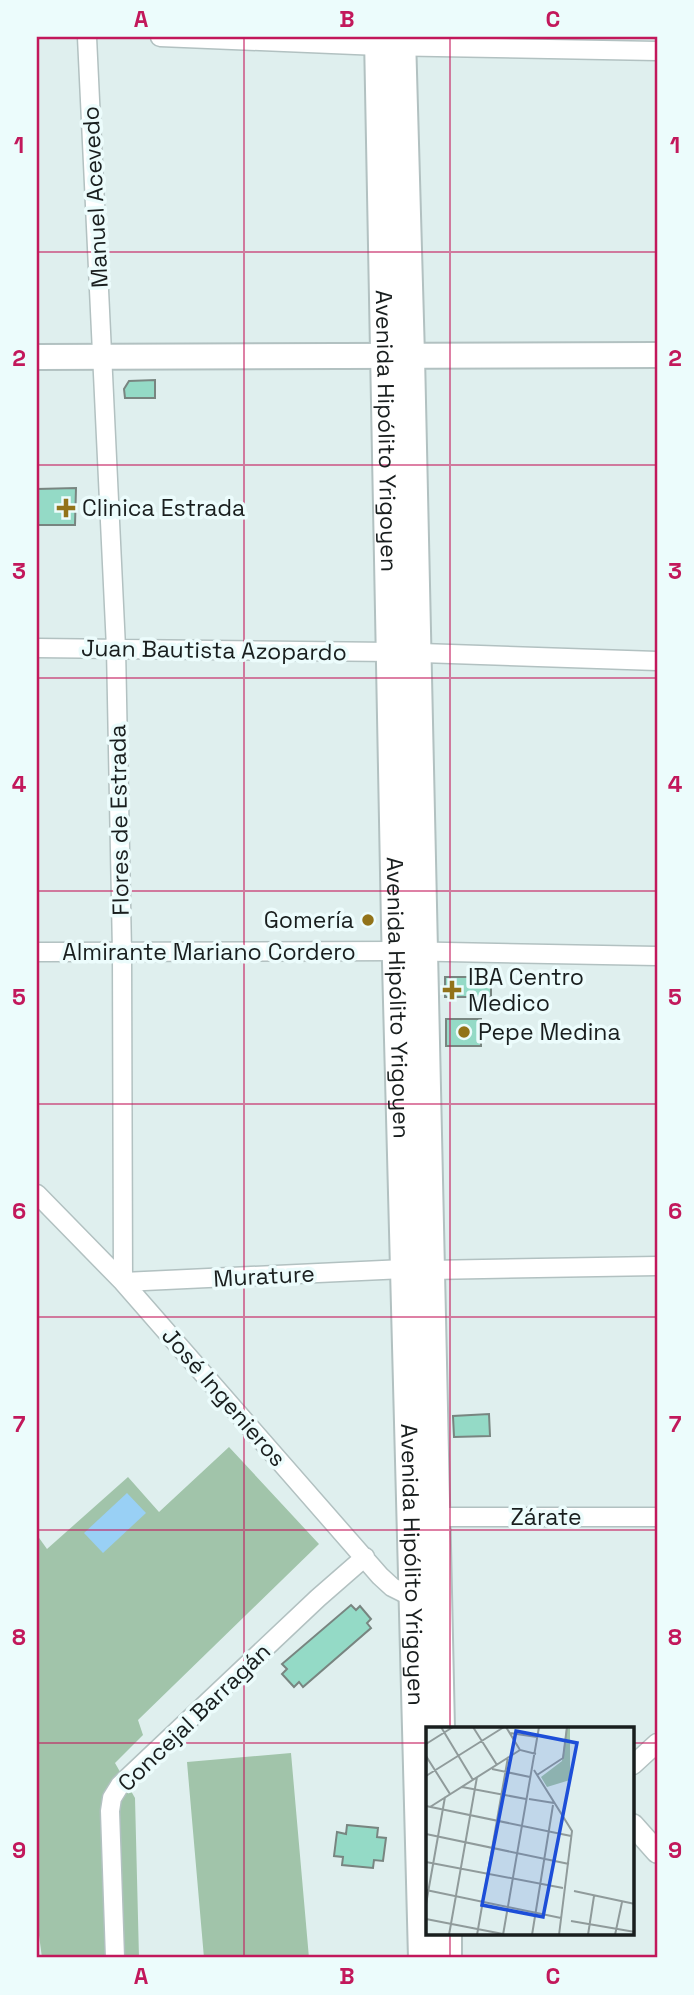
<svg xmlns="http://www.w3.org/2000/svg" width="694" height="1995" font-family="'Space Grotesk',sans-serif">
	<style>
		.green { fill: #a1c4aa }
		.water { fill: #99d0f5 }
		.building { fill: #94dac6; stroke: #788580; stroke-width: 2 }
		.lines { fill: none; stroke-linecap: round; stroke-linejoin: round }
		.minor-casing { stroke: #b2c1c1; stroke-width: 21 }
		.tertiary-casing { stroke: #b2c1c1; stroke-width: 24 }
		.secondary-casing { stroke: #b2c1c1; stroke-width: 28 }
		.primary-casing { stroke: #b2c1c1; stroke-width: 32 }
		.minor { stroke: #fff; stroke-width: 18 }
		.tertiary { stroke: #fff; stroke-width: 21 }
		.secondary { stroke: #fff; stroke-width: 24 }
		.primary { stroke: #fff; stroke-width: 28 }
		.grid { fill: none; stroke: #c2185b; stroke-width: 2; stroke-opacity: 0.55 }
		.poi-dot { fill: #927319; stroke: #ecfcfc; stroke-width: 2.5 }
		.labels { text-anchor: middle; stroke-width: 7; stroke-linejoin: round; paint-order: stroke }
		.street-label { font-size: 23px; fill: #191e1e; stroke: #ecfcfc }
		.poi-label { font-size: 23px; fill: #191e1e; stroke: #ecfcfc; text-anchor: start }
		.inset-road { fill: none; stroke: #909b9b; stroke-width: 2 }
		.view { fill: #1d4ed8; fill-opacity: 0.15; stroke: #1d4ed8; stroke-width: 3.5 }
		.inset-edge { fill: none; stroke: #191e1e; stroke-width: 3.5 }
		.neatline { fill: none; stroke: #c2185b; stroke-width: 2.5 }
		.grid-label { font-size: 23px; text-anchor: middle; font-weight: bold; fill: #c2185b }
	</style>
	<rect width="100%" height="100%" fill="#dfefee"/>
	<path class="green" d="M 229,1447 L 319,1544 L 138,1720 L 143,1735 L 115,1763 L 135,1798 L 139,1958 L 42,1958 L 37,1920 L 37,1535 L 47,1549 L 128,1477 L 159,1512 Z
		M 291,1753 L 309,1958 L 204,1958 L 187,1762 Z"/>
	<path class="water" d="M 127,1493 L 146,1513 L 103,1553 L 84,1533 Z"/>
	<path class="building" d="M 155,380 L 155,398 L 125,398 L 124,389 L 129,381 Z
		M 76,488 L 75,525 L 37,525 L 37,489 Z
		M 445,977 L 491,977 L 491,997 L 445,997 Z
		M 446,1019 L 481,1019 L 481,1046 L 446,1046 Z
		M 489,1414 L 490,1436 L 454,1437 L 453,1416 Z
		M 351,1605 L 356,1610 L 360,1606 L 371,1619 L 367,1623 L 371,1628 L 303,1687 L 299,1682 L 294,1687 L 282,1674 L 287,1669 L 282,1664 Z
		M 347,1825 L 378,1828 L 377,1837 L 386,1838 L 383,1861 L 374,1860 L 373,1868 L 342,1865 L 343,1857 L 334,1856 L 337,1832 L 346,1834 Z"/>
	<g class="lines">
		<g class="minor-casing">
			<path id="minor" d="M 87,37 L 116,648 L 122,952 L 123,1282
				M 160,37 L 379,46 L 657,51
				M 37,648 L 392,652 L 657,661
				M 37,952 L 397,951 L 657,956
				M 37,1194 L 123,1282 L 380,1576 L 392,1587 L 412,1597
				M 429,1270 L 657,1266
				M 123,1282 L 404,1269
				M 434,1517 L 657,1517
				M 633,1765 L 657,1743
				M 115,1958 L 110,1811 L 112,1798 L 120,1785 L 318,1598 L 365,1557"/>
		</g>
		<g class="tertiary-casing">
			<path id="tertiary" d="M 633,1825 L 657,1852"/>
		</g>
		<g class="secondary-casing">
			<path id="secondary" d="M 37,357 L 657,355"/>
		</g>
		<g class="primary-casing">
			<g id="primary">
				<path id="s1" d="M 379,37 L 396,925 L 423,1958"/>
				<path d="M 401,37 L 410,356 L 440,1729"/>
				<path d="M 447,1934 L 447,1958"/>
			</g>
		</g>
		<use href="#minor" class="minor"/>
		<use href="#tertiary" class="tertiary"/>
		<use href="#secondary" class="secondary"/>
		<use href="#primary" class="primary"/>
	</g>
	<path class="grid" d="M 244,37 L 244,1958M 450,37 L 450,1729M 37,252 L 657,252M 37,465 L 657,465M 37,678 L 657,678M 37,891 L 657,891M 37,1104 L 657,1104M 37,1317 L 657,1317M 37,1530 L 657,1530M 37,1743 L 428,1743M 633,1743 L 657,1743M 450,1934 L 450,1958"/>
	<g class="poi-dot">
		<path d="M62.5 497.5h7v7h7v7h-7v7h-7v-7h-7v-7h7z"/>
		<circle cx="368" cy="920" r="7"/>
		<path d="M448.5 979.5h7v7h7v7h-7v7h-7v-7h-7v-7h7z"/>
		<circle cx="464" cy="1032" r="7"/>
	</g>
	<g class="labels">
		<g class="street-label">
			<text transform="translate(95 197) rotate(-93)" y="8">Manuel Acevedo</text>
			<text dy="8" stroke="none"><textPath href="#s1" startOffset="394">Avenida Hipólito Yrigoyen</textPath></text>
			<text transform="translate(214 650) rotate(1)" y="8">Juan Bautista Azopardo</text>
			<text transform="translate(119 820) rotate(-91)" y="8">Flores de Estrada</text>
			<text x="209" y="960">Almirante Mariano Cordero</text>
			<text dy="8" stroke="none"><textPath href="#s1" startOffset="961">Avenida Hipólito Yrigoyen</textPath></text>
			<text transform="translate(264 1276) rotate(-3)" y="8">Murature</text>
			<text transform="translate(224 1397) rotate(49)" y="8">José Ingenieros</text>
			<text x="546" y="1525">Zárate</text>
			<text dy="8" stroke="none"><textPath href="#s1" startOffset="1528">Avenida Hipólito Yrigoyen</textPath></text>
			<text transform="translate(194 1717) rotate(-44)" y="8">Concejal Barragán</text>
		</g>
		<g class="poi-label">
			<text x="82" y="516">Clinica Estrada</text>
			<text x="354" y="928" text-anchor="end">Gomería</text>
			<text x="468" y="985">IBA Centro<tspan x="468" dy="26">Medico</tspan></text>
			<text x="478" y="1040">Pepe Medina</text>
		</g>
	</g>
	<g transform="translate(426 1727)">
		<rect width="208" height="208" fill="#dfefee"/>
		<path d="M 144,1 L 144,53 L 121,60 L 115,50 L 136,34 L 140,2 Z" fill="#a1c4aa"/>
		<path class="inset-road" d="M 15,0 L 47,53M 47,0 L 71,38M 80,0 L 94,23 L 110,27M 84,6 L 111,10M 0,17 L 27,0M 0,29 L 24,67M 66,42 L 104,50M 108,43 L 146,104 L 133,208M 111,48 L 137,31 L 141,0M 0,49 L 78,0M 36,60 L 100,72M 103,72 L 128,76M 0,79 L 145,109M 4,80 L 94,23M 0,107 L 143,137M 0,135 L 137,161M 0,163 L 135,191M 148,164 L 209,177M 0,177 L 19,70M 0,192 L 77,207M 145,194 L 209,205M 23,208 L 51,50M 51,208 L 82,30M 77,208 L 113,0M 106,208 L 127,78M 162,208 L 168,169M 189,208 L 196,175"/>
		<path class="view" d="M 90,4 L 151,16 L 117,190 L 56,178 Z"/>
		<rect width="208" height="208" class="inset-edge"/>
	</g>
	<rect width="694" height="1995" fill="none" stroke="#ecfcfc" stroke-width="77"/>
	<rect x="38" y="38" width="618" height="1918" class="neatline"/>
	<g class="grid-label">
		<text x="141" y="27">A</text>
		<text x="347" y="27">B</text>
		<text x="553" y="27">C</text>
		<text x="19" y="153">1</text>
		<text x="675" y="153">1</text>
		<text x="19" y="366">2</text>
		<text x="675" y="366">2</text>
		<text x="19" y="579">3</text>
		<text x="675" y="579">3</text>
		<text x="19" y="792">4</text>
		<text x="675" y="792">4</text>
		<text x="19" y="1005">5</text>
		<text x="675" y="1005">5</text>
		<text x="19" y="1219">6</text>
		<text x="675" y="1219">6</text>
		<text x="19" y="1432">7</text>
		<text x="675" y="1432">7</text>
		<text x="19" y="1645">8</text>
		<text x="675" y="1645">8</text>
		<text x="19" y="1858">9</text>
		<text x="675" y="1858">9</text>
		<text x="141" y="1984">A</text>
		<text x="347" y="1984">B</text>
		<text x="553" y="1984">C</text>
	</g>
</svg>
